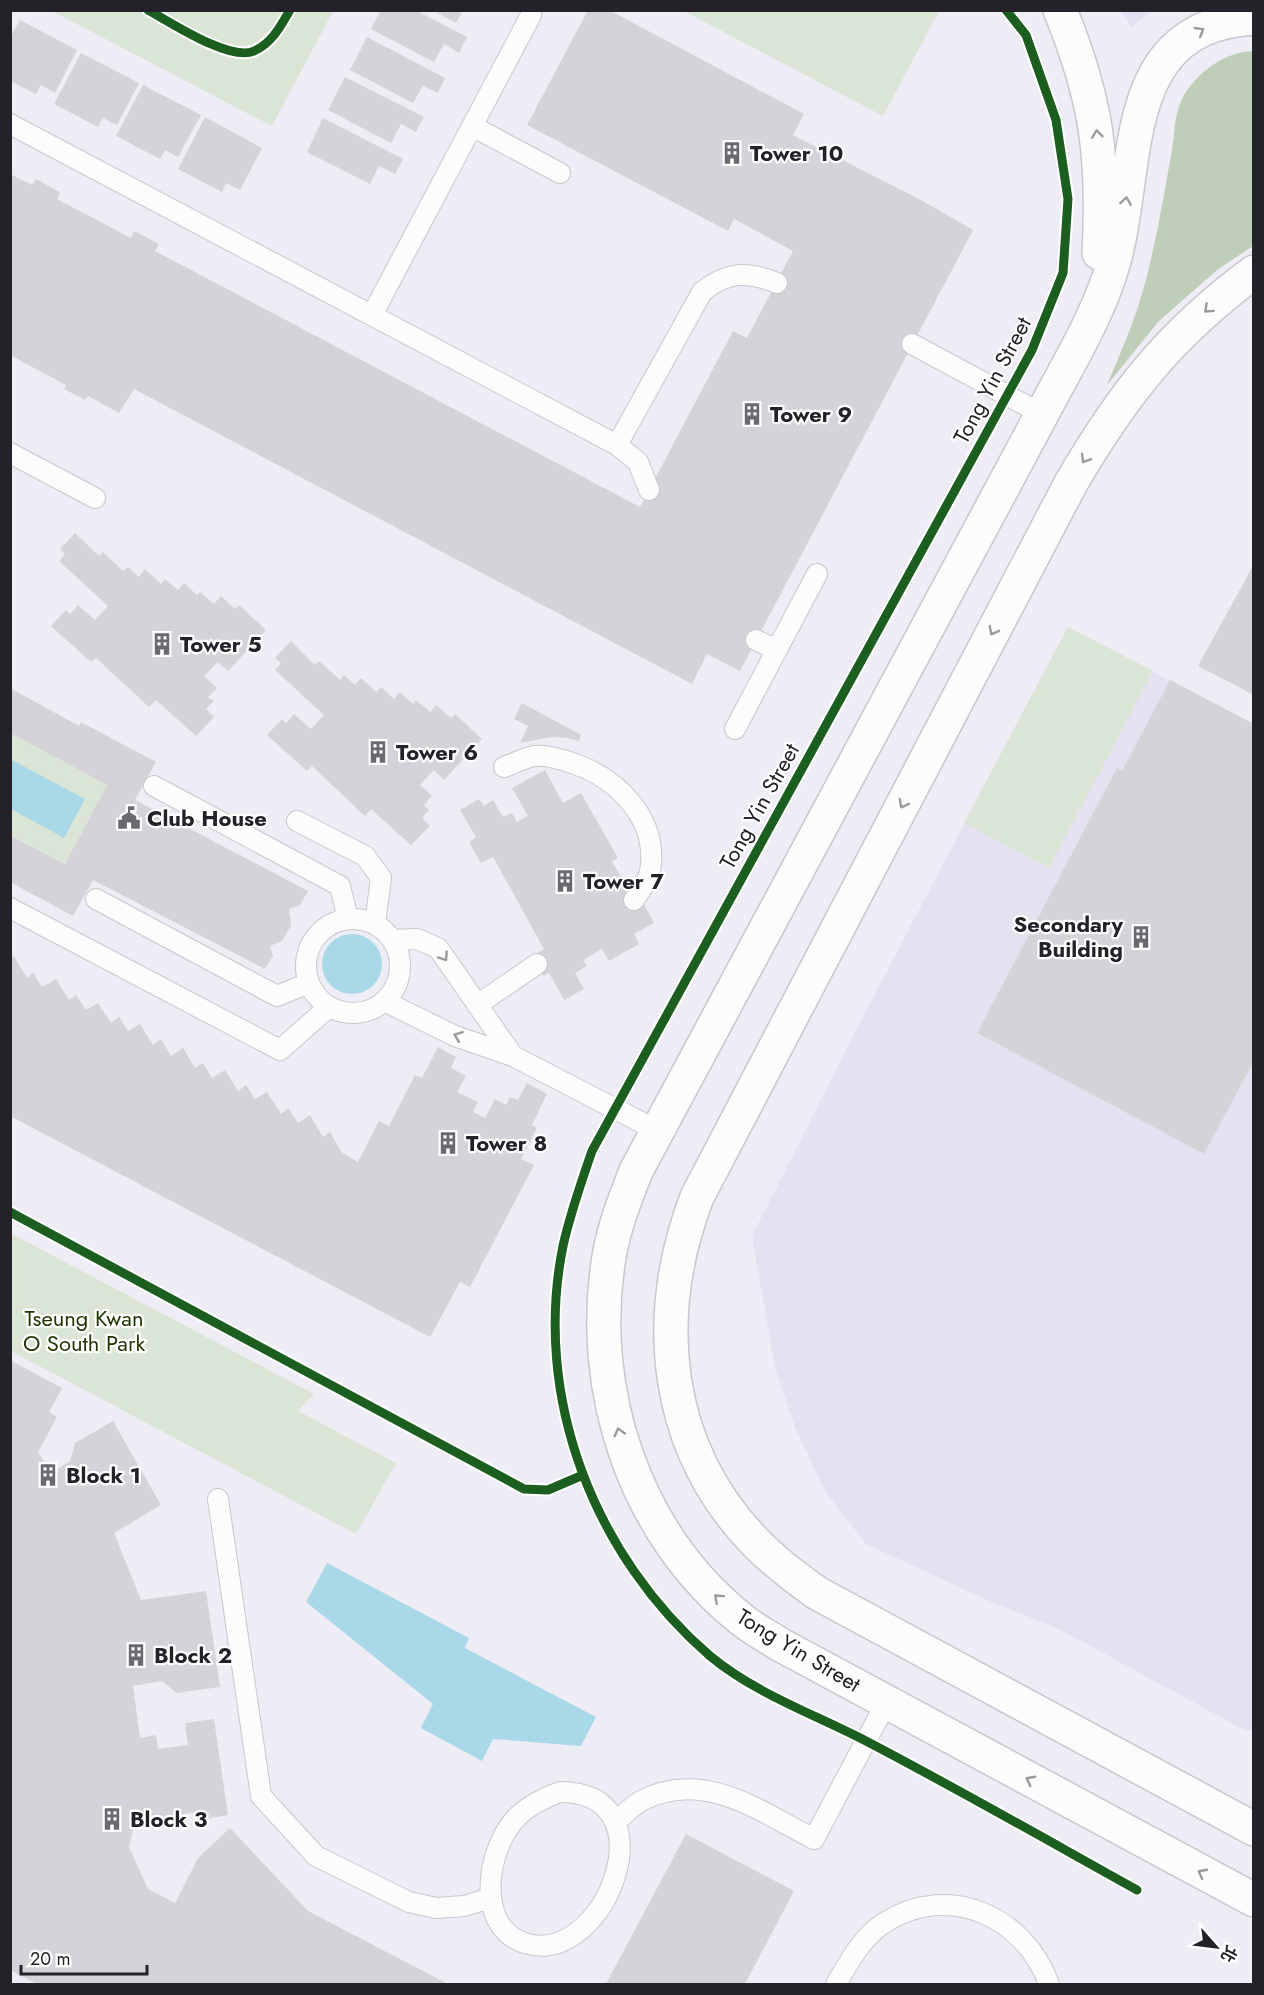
<svg xmlns="http://www.w3.org/2000/svg" width="1264" height="1995" font-family="Jost,'Noto Sans TC',sans-serif">
	<style>
		.built { fill: #e6e1f1 }
		.green { fill: #dbe5d6 }
		.forest { fill: #bfceb8 }
		.water { fill: #a9d9e8 }
		.building { fill: #d6d3d8 }
		.lines { fill: none; stroke-linecap: round; stroke-linejoin: round }
		.service-casing { stroke: #c9c7cd; stroke-width: 22 }
		.minor-casing { stroke: #c9c7cd; stroke-width: 36 }
		.service { stroke: #fcfcfd; stroke-width: 20 }
		.minor { stroke: #fcfcfd; stroke-width: 33 }
		.cycleway-casing { stroke: #fff; stroke-width: 13 }
		.cycleway { stroke: #1b5e20; stroke-width: 9 }
		.oneway { stroke: #9b9a9d }
		.labels { text-anchor: middle; stroke-width: 4.5; stroke-linejoin: round; paint-order: stroke }
		.poi-label { font-size: 22px; font-weight: bold; fill: #242228; stroke: #fff; text-anchor: start }
		.street-label { font-size: 22px; fill: #242228; stroke: #fff }
		.park-label { font-size: 22px; fill: #1c3602; stroke: #fff }
	</style>
	<rect width="100%" height="100%" fill="#eeecf4"/>
	<path class="built" d="M 1120,11 L 1151,11 L 1132,27 Z
		M 1068,627 L 1253,724 L 1253,1729 L 1246,1731 L 1059,1629 L 989,1601 L 866,1544 L 825,1491 L 796,1430 L 775,1368 L 752,1236 L 858,1026 Z"/>
	<path class="green" d="M 52,11 L 333,10 L 333,11 L 272,126 Z
		M 684,11 L 939,10 L 939,11 L 883,116 Z
		M 1068,627 L 1153,671 L 1049,868 L 964,823 Z
		M 10,733 L 107,785 L 65,864 L 11,835 Z
		M 10,1233 L 314,1394 L 298,1411 L 396,1463 L 356,1534 L 11,1351 Z"/>
	<path class="forest" d="M 1253,51 L 1253,246 L 1217,270 L 1159,321 L 1107,385 C 1124,345 1141,306 1150,263 C 1159,226 1165,188 1172,150 C 1175,132 1174,114 1183,97 C 1197,72 1225,52 1253,51 Z"/>
	<path class="water" d="M 10,759 L 85,799 L 64,838 L 11,809 Z
		M322 964a30 30 0 1 1 60 0a30 30 0 1 1-60 0Z
		M 327,1563 L 469,1638 L 465,1648 L 596,1717 L 581,1746 L 493,1739 L 482,1761 L 421,1728 L 433,1704 L 306,1602 Z"/>
	<path class="building" d="M 381,10 L 415,10 L 467,37 L 459,53 L 444,44 L 434,62 L 371,29 Z
		M 432,10 L 463,10 L 456,23 Z
		M 588,10 L 609,10 L 804,114 L 793,135 L 921,200 L 973,230 L 740,671 L 707,654 L 692,684 L 134,389 L 119,413 L 88,396 L 85,400 L 64,389 L 66,385 L 10,355 L 10,174 L 32,185 L 36,179 L 60,192 L 57,199 L 131,238 L 134,231 L 159,244 L 155,251 L 640,507 L 733,331 L 747,338 L 793,251 L 734,219 L 728,231 L 527,125 Z
		M 20,20 L 77,50 L 55,93 L 41,85 L 36,94 L 10,81 L 10,38 Z
		M 367,37 L 445,78 L 438,93 L 423,86 L 413,103 L 350,70 Z
		M 81,53 L 139,83 L 117,125 L 103,118 L 98,127 L 54,104 Z
		M 345,77 L 424,117 L 416,132 L 401,124 L 391,143 L 328,110 Z
		M 143,85 L 201,115 L 178,157 L 165,150 L 160,159 L 116,136 Z
		M 205,117 L 262,148 L 240,190 L 226,183 L 222,192 L 178,169 Z
		M 323,118 L 403,159 L 395,174 L 379,166 L 370,184 L 307,152 Z
		M 75,533 L 99,556 L 103,552 L 123,571 L 128,567 L 139,577 L 145,569 L 161,584 L 165,579 L 178,590 L 184,583 L 197,595 L 200,592 L 214,604 L 221,596 L 235,609 L 239,605 L 266,630 L 228,671 L 218,662 L 204,676 L 217,688 L 208,697 L 214,701 L 206,709 L 214,717 L 196,736 L 156,700 L 149,707 L 96,658 L 91,662 L 51,626 L 66,610 L 70,614 L 78,605 L 95,620 L 108,606 L 59,561 L 65,554 L 60,549 Z
		M 1254,564 L 1254,695 L 1198,666 Z
		M 291,641 L 315,665 L 319,661 L 340,680 L 344,675 L 355,685 L 361,678 L 376,692 L 381,687 L 394,699 L 400,692 L 413,704 L 416,700 L 430,712 L 436,705 L 451,718 L 455,714 L 482,739 L 444,780 L 434,770 L 420,785 L 432,796 L 424,805 L 429,810 L 422,818 L 430,826 L 411,845 L 371,809 L 365,816 L 312,766 L 307,771 L 267,735 L 282,719 L 286,723 L 294,714 L 311,729 L 324,715 L 275,670 L 281,663 L 275,658 Z
		M 1170,680 L 1254,724 L 1254,1061 L 1204,1154 L 977,1033 L 1117,768 L 1122,771 Z
		M 10,688 L 79,726 L 81,722 L 156,762 L 135,800 L 308,891 L 300,905 L 289,909 L 291,926 L 282,941 L 270,946 L 273,956 L 265,969 L 93,880 L 73,916 L 10,882 L 10,835 L 65,864 L 107,785 L 10,733 Z
		M 522,703 L 581,735 L 579,741 L 567,738 L 551,737 L 520,743 L 528,726 L 514,719 Z
		M 545,770 L 563,803 L 581,793 L 618,858 L 612,861 L 638,907 L 644,904 L 654,923 L 634,934 L 639,944 L 609,961 L 602,949 L 583,960 L 587,966 L 575,973 L 584,989 L 564,1000 L 549,973 L 543,976 L 533,956 L 544,949 L 493,857 L 481,863 L 469,842 L 476,837 L 460,810 L 479,799 L 484,806 L 493,800 L 503,817 L 512,813 L 517,822 L 528,816 L 512,788 Z
		M 14,956 L 27,978 L 33,973 L 42,987 L 56,979 L 69,1000 L 76,995 L 86,1010 L 98,1003 L 111,1023 L 119,1017 L 128,1031 L 140,1024 L 153,1045 L 161,1039 L 171,1056 L 183,1048 L 195,1068 L 203,1063 L 212,1078 L 225,1070 L 238,1091 L 246,1085 L 255,1099 L 267,1092 L 281,1114 L 288,1108 L 298,1123 L 310,1115 L 323,1137 L 330,1132 L 342,1153 L 358,1162 L 379,1121 L 389,1126 L 415,1075 L 422,1078 L 438,1047 L 456,1057 L 451,1068 L 466,1076 L 457,1092 L 478,1102 L 473,1112 L 485,1118 L 495,1099 L 506,1105 L 510,1097 L 518,1100 L 527,1083 L 547,1094 L 532,1125 L 537,1128 L 521,1159 L 534,1165 L 470,1287 L 460,1282 L 430,1337 L 10,1116 L 10,958 Z
		M 10,1360 L 62,1388 L 49,1412 L 57,1417 L 38,1452 L 51,1473 L 70,1461 L 75,1443 L 113,1421 L 161,1505 L 114,1533 L 141,1600 L 206,1591 L 220,1687 L 177,1693 L 162,1681 L 133,1686 L 140,1738 L 156,1735 L 158,1749 L 188,1745 L 185,1723 L 214,1719 L 228,1815 L 199,1820 L 197,1812 L 135,1821 L 129,1847 L 148,1889 L 175,1903 L 198,1858 L 230,1828 L 308,1911 L 448,1984 L 37,1984 L 10,1970 Z
		M 686,1834 L 794,1891 L 745,1984 L 606,1984 Z"/>
	<g class="lines">
		<g class="service-casing">
			<path id="service" d="M 10,124 L 617,445 L 702,292 C 727,271 748,271 777,283
				M 472,126 L 560,173
				M 372,315 L 531,15
				M 912,344 L 1042,414
				M 617,445 L 638,462 L 649,490
				M 10,453 L 95,498
				M 756,640 L 777,650
				M 735,729 L 817,574
				M 504,767 C 513,764 524,758 534,756 C 546,755 564,760 575,764 C 620,780 659,821 650,872 C 648,881 639,892 634,900
				M 154,786 L 340,886 L 348,919
				M 297,821 L 365,856 L 381,878 L 375,924
				M 96,899 L 277,996 L 309,983
				M 10,908 L 280,1050 L 329,1007
				M306 966a47 47 0 1 1 94 0a47 47 0 1 1-94 0Z
				M 393,940 L 417,939 L 438,948 L 513,1056
				M 384,1001 L 455,1036 L 513,1056 L 656,1130
				M 477,1005 L 537,964
				M 218,1499 L 261,1796 L 316,1856 L 409,1902 L 436,1908 L 464,1906 L 491,1898
				M 560,1792 C 670,1792 608,1957 533,1945 C 473,1935 485,1850 517,1817 C 529,1805 544,1798 560,1792 Z
				M 616,1822 C 624,1815 632,1806 641,1801 C 703,1768 759,1811 814,1839 L 886,1703
				M 836,1984 C 849,1962 862,1937 884,1923 C 949,1881 1025,1917 1049,1984"/>
		</g>
		<g class="minor-casing">
			<path id="minor" d="M 1060,10 C 1097,100 1104,157 1099,253
				M 1254,18 C 1116,26 1141,165 1114,261 C 1099,315 1068,364 1042,414 L 636,1171 C 625,1199 614,1227 609,1257 C 587,1391 635,1534 741,1619 C 753,1629 767,1636 779,1644 L 1254,1900
				M 1254,272 C 1170,334 1123,394 1071,483 L 697,1197 C 651,1318 663,1448 757,1544 C 775,1562 796,1578 817,1593 L 1254,1829"/>
		</g>
		<use href="#service" class="service"/>
		<use href="#minor" class="minor"/>
		<g class="cycleway-casing">
			<path id="cycleway" d="M 148,10 C 170,22 230,62 254,51 C 272,43 280,27 290,10
				M 1006,10 L 1026,35 L 1056,120 L 1068,199 L 1063,273 L 1032,350 L 592,1151 C 581,1183 570,1214 563,1246 C 532,1398 595,1557 710,1656 C 756,1694 814,1714 866,1741 C 958,1789 1047,1840 1137,1890
				M 10,1212 L 524,1489 L 548,1490 L 583,1475"/>
		</g>
		<use href="#cycleway" class="cycleway"/>
	</g>
	<defs><path id="oneway-chevron" d="M-2-3.5L2.5 0L-2 3.5" fill="none" stroke-width="1.6" stroke-linecap="round" stroke-linejoin="round" transform="scale(1.5)"/></defs>
	<g class="oneway">
		<use href="#oneway-chevron" transform="translate(1200 31) rotate(-31)"/>
		<use href="#oneway-chevron" transform="translate(1097 134) rotate(-97)"/>
		<use href="#oneway-chevron" transform="translate(1126 201) rotate(-81)"/>
		<use href="#oneway-chevron" transform="translate(1208 309) rotate(138)"/>
		<use href="#oneway-chevron" transform="translate(1085 459) rotate(121)"/>
		<use href="#oneway-chevron" transform="translate(993 631) rotate(118)"/>
		<use href="#oneway-chevron" transform="translate(903 804) rotate(118)"/>
		<use href="#oneway-chevron" transform="translate(444 957) rotate(56)"/>
		<use href="#oneway-chevron" transform="translate(458 1036) rotate(-159)"/>
		<use href="#oneway-chevron" transform="translate(619 1432) rotate(-105)"/>
		<use href="#oneway-chevron" transform="translate(718 1598) rotate(-138)"/>
		<use href="#oneway-chevron" transform="translate(1030 1780) rotate(-152)"/>
		<use href="#oneway-chevron" transform="translate(1202 1873) rotate(-152)"/>
	</g>
	<defs>
		<g id="building-bare" transform="scale(1.8)"><path d="M-4-6H4V6H1V3H-1V6H-4ZM-2.5-4.3h1.7v1.8h-1.7ZM.8-4.3h1.7v1.8H.8ZM-2.5-1h1.7V.8h-1.7ZM.8-1h1.7V.8H.8Z" fill="#6b696f" stroke="#fff" stroke-width="2.5" paint-order="stroke"/></g>
		<g id="civic-bare" transform="scale(1.8)"><path d="M-.6-6.5H3V-4.5H.6V-3L4-1V1h2V6H-6V1h2V-1L-.6-3ZM-1.2 2.5V6h2.4V2.5Z" fill="#6b696f" stroke="#fff" stroke-width="2.5" paint-order="stroke"/></g>
	</defs>
	<g fill-rule="evenodd">
		<use href="#building-bare" x="732" y="153"/>
		<use href="#building-bare" x="752" y="414"/>
		<use href="#building-bare" x="162" y="644"/>
		<use href="#building-bare" x="378" y="752"/>
		<use href="#civic-bare" x="129" y="818"/>
		<use href="#building-bare" x="565" y="881"/>
		<use href="#building-bare" x="1141" y="937"/>
		<use href="#building-bare" x="448" y="1143"/>
		<use href="#building-bare" x="48" y="1475"/>
		<use href="#building-bare" x="136" y="1655"/>
		<use href="#building-bare" x="112" y="1819"/>
	</g>
	<g class="labels">
		<g class="poi-label">
			<text x="750" y="161">Tower 10</text>
			<text x="770" y="422">Tower 9</text>
			<text x="180" y="652">Tower 5</text>
			<text x="396" y="760">Tower 6</text>
			<text x="147" y="826">Club House</text>
			<text x="583" y="889">Tower 7</text>
			<text x="1123" y="932" text-anchor="end">Secondary<tspan x="1123" dy="25">Building</tspan></text>
			<text x="466" y="1151">Tower 8</text>
			<text x="66" y="1483">Block 1</text>
			<text x="154" y="1663">Block 2</text>
			<text x="130" y="1827">Block 3</text>
		</g>
		<g class="street-label">
			<text transform="translate(992 380) rotate(-62)" y="8">Tong Yin Street</text>
			<text transform="translate(759 806) rotate(-61)" y="8">Tong Yin Street</text>
			<text transform="translate(799 1650) rotate(31)" y="8">Tong Yin Street</text>
		</g>
		<g class="park-label">
			<text x="84" y="1326">Tseung Kwan<tspan x="84" dy="25">O South Park</tspan></text>
		</g>
	</g>
	<rect width="1264" height="1995" fill="none" stroke="#242228" stroke-width="24"/>
	<g transform="translate(1216 1947) rotate(118)" stroke="#ffffff" stroke-width="4.5" paint-order="stroke">
	<path d="M0-4.5L10 22L0 15L-10 22Z" fill="#242228"/>
	<text y="-9" font-size="16" font-weight="bold" text-anchor="middle" fill="#242228">北</text>
	</g>
	<path d="M21 1965v9h126v-9" fill="none" stroke="#242228" stroke-width="3"/>
	<text x="30" y="1965" font-size="18" fill="#242228" stroke="#ffffff" stroke-width="4.5" paint-order="stroke">20 m</text>
</svg>
